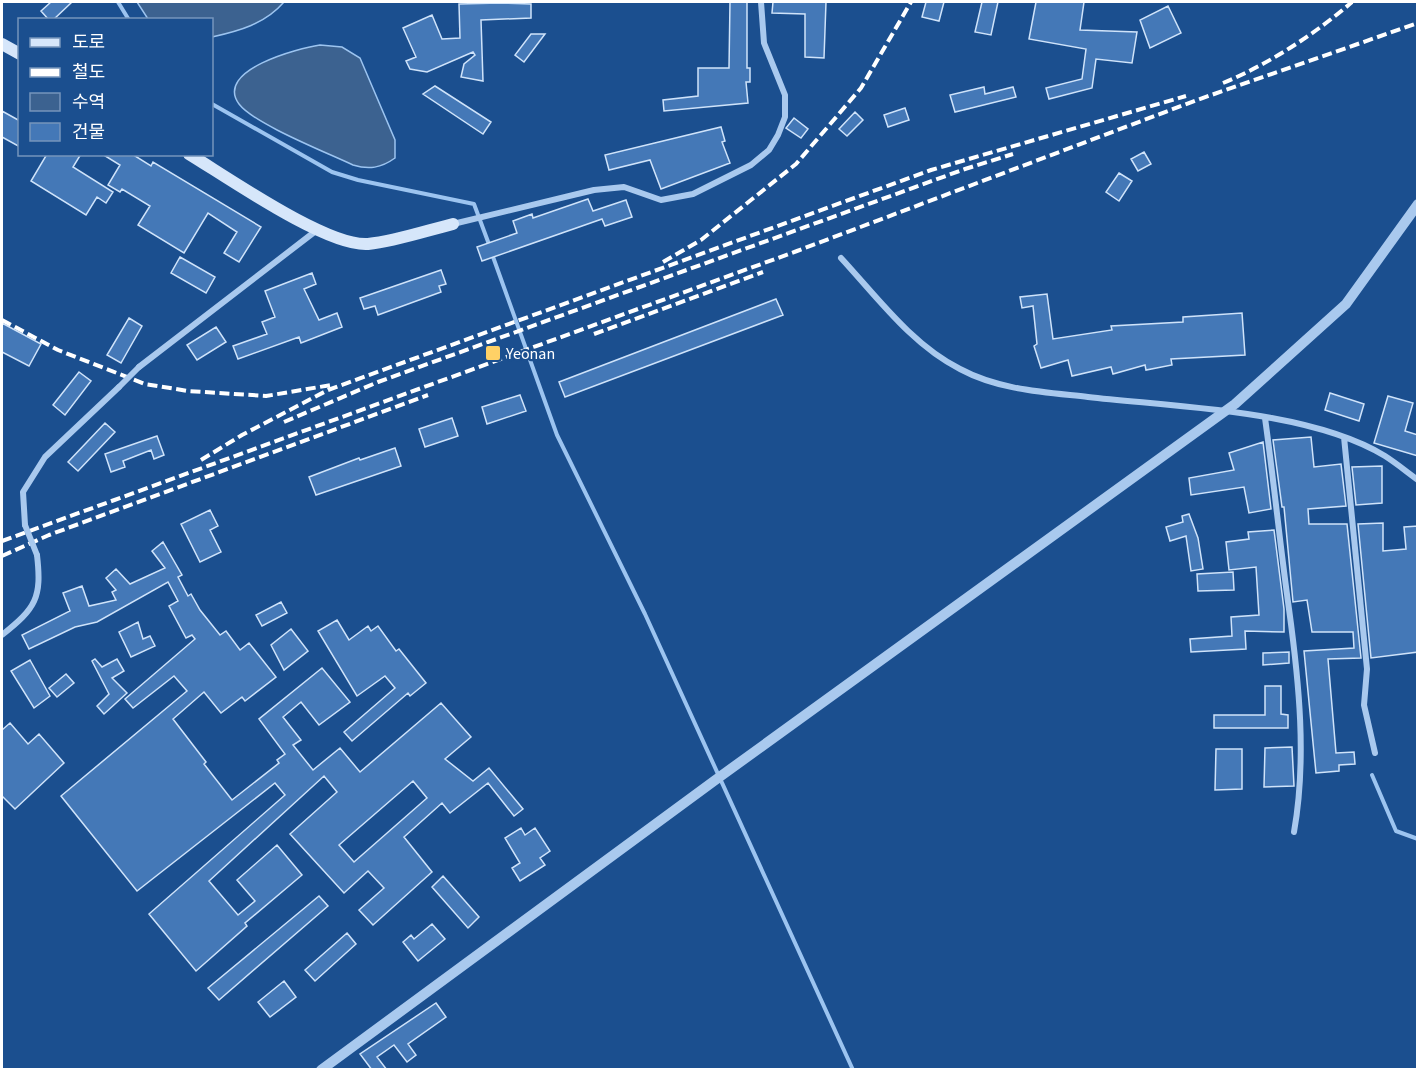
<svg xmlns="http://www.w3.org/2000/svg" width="1419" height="1071" font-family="'Source Sans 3','Noto Sans KR',sans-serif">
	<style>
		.water { fill: #3c6290; stroke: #9cc4f0; stroke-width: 1.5 }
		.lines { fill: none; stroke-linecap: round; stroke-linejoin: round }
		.stream { stroke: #9cc4f0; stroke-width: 4 }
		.building { fill: #4478b7; stroke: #cfe3fa; stroke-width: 1.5; fill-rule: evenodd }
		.minor { stroke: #a9c9ee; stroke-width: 6 }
		.tertiary { stroke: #a9c9ee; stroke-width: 10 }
		.secondary { stroke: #d6e6fa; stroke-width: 12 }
		.rail { stroke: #fff; stroke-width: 4; stroke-dasharray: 10 4.5; stroke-linecap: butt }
		.minor-bridge { stroke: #a9c9ee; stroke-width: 6 }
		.poi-dot { fill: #ffd166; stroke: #1b4f8f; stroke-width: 2 }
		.labels { text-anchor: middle; stroke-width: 4.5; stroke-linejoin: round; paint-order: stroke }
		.poi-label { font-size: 16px; fill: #fff; stroke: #1b4f8f; text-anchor: start }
	</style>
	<rect width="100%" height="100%" fill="#1b4f8f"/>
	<path class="water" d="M 137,2 L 284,2 C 265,24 239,31 212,37 L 212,20 L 148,19 Z
		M 320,45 L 342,47 L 360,58 L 395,140 L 395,158 C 381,168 369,170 353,165 C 328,153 254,124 239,104 C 214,70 299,48 320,45 Z"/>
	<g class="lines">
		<path class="stream" d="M 118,2 L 129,20
			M 212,104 L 332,172 L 358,180 L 474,204 L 490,247
			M 492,254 L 557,435 L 645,614 L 853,1070
			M 1372,775 L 1396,831 L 1418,839"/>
	</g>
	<path class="building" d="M 51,2 L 72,2 L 53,20 L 49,20 L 41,11 Z
		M 730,2 L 747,2 L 747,68 L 750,68 L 750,82 L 746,82 L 748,103 L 664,111 L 663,100 L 698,96 L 698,68 L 729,68 Z
		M 773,2 L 826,2 L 824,58 L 805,57 L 805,14 L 772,13 Z
		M 926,2 L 944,2 L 939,21 L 922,17 Z
		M 982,2 L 998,2 L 991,35 L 975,32 Z
		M 1036,2 L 1084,2 L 1080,30 L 1137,32 L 1132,63 L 1096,59 L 1092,88 L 1049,99 L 1046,88 L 1082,79 L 1086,49 L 1029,39 Z
		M 500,3 L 531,4 L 531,18 L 481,20 L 483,81 L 461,77 L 464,64 L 475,55 L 473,52 L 427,72 L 410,69 L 406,61 L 416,57 L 403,28 L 432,15 L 442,39 L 460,38 L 459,4 Z
		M 1168,6 L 1181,33 L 1150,48 L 1140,20 Z
		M 531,34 L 545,34 L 524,62 L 515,55 Z
		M 435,86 L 491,122 L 483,134 L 423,94 Z
		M 984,87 L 985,94 L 1013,87 L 1016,97 L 955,112 L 950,95 Z
		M 905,108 L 909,120 L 888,127 L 884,115 Z
		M 2,111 L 20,121 L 20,147 L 2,137 Z
		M 855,112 L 863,120 L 847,136 L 839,129 Z
		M 794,118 L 808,129 L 801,138 L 786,128 Z
		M 721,127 L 725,141 L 722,142 L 730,163 L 661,189 L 650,160 L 609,170 L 605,155 Z
		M 1144,152 L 1151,164 L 1138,171 L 1131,159 Z
		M 47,154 L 81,154 L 73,167 L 113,192 L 106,203 L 97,197 L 86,215 L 31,181 Z
		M 102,154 L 132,154 L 151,166 L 153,162 L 261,227 L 239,262 L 224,253 L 237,232 L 208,213 L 184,253 L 138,225 L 150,206 L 122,189 L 120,192 L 108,185 L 120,165 Z
		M 1119,173 L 1132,181 L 1119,201 L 1106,192 Z
		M 588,199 L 593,211 L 626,200 L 632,217 L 605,226 L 602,219 L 482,261 L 477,247 L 517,233 L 513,221 L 532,214 L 533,218 Z
		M 180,257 L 215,277 L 206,293 L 171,273 Z
		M 441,270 L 446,284 L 439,286 L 441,292 L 378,315 L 375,306 L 364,309 L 360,298 Z
		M 312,273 L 316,284 L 304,289 L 319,320 L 337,313 L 342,327 L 301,343 L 299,337 L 238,359 L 233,346 L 267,334 L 262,322 L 275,317 L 265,291 Z
		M 1047,294 L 1053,339 L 1112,330 L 1111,326 L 1183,322 L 1183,317 L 1242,313 L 1245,355 L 1171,359 L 1172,365 L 1146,370 L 1145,365 L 1113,374 L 1111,367 L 1072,376 L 1068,360 L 1041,368 L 1034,346 L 1037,344 L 1033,306 L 1022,308 L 1020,297 Z
		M 776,299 L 783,315 L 565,397 L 559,382 Z
		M 129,318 L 142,326 L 121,363 L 107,355 Z
		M 2,323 L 41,344 L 29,366 L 2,352 Z
		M 216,327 L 226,342 L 197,360 L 187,345 Z
		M 79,372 L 91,381 L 65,415 L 53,405 Z
		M 1330,393 L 1364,404 L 1359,421 L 1325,410 Z
		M 520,395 L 526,411 L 487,424 L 482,407 Z
		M 1388,396 L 1413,403 L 1405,431 L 1418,435 L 1418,456 L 1374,443 Z
		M 452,418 L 458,436 L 425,447 L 419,429 Z
		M 105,423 L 115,432 L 78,471 L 68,462 Z
		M 157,436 L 164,455 L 154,459 L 151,450 L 123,461 L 125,467 L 111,472 L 105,454 Z
		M 1311,437 L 1314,467 L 1341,464 L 1346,506 L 1308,509 L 1309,524 L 1347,524 L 1361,658 L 1328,659 L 1336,753 L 1354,752 L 1355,764 L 1339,765 L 1339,771 L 1316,773 L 1304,651 L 1354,648 L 1353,632 L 1312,632 L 1307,600 L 1293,602 L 1284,507 L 1282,507 L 1273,440 Z
		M 1263,442 L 1271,509 L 1249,513 L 1244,487 L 1191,495 L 1189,478 L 1234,470 L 1229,453 Z
		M 395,448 L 401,466 L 316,495 L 309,477 L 359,458 L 360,460 Z
		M 1382,466 L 1382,503 L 1356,505 L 1352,467 Z
		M 210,510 L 218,526 L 210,530 L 221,552 L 200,562 L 181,524 Z
		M 1189,514 L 1198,538 L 1203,569 L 1191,571 L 1186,536 L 1170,541 L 1166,527 L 1183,522 L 1182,516 Z
		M 1383,523 L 1383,551 L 1406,549 L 1404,527 L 1418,526 L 1418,652 L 1371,658 L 1358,524 Z
		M 1274,530 L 1284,609 L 1284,632 L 1245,631 L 1246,649 L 1191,652 L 1190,639 L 1232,636 L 1231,617 L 1259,615 L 1256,567 L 1229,570 L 1226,542 L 1249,539 L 1248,532 Z
		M 163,542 L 182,575 L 178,577 L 188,596 L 191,594 L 200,610 L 220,635 L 226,631 L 240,650 L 249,643 L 276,677 L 245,701 L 242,697 L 221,713 L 204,692 L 173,719 L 206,762 L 204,764 L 232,800 L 279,763 L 277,760 L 285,754 L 259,719 L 322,668 L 350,702 L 319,725 L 301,702 L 283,717 L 301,740 L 293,745 L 313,770 L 340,748 L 360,772 L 441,703 L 471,737 L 445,759 L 473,781 L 489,768 L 523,809 L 514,816 L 488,783 L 450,813 L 442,803 L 404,837 L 432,872 L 373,925 L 359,910 L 384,888 L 368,871 L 344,893 L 290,834 L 337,792 L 324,776 L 209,881 L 238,915 L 255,901 L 237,880 L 277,845 L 302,875 L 245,923 L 247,926 L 196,971 L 149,914 L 285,795 L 275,783 L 137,891 L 61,796 L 187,691 L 174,676 L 133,708 L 125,699 L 195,639 L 192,635 L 186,638 L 169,606 L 178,601 L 168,582 L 97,622 L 75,627 L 29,649 L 22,635 L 70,611 L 63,593 L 82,586 L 89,606 L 116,600 L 112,592 L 116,590 L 106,578 L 116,569 L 130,584 L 165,568 L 152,551 ZM 413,781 L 427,798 L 354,862 L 339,845 Z
		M 1233,572 L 1234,590 L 1198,591 L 1197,574 Z
		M 281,602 L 287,613 L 262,626 L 256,615 Z
		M 337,620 L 349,640 L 368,626 L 371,631 L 378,626 L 396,651 L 399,649 L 426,683 L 410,696 L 408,693 L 352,741 L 344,732 L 395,688 L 385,676 L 357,696 L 318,631 Z
		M 138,622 L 143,639 L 150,636 L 155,646 L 131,657 L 119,632 Z
		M 291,629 L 308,651 L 284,670 L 271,645 Z
		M 1289,652 L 1289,663 L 1263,665 L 1263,653 Z
		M 95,659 L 102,667 L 117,659 L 124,671 L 112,678 L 127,693 L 104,714 L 97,706 L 109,694 L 92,661 Z
		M 30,660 L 50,696 L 34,708 L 11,671 Z
		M 66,674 L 74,683 L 57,697 L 49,688 Z
		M 1265,686 L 1281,686 L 1281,714 L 1288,715 L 1288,728 L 1214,728 L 1214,715 L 1265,715 Z
		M 10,723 L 28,744 L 39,734 L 64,763 L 15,809 L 2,796 L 2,730 Z
		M 1292,747 L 1294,786 L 1264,787 L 1265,748 Z
		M 1216,749 L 1242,749 L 1242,789 L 1215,790 Z
		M 521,828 L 525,835 L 535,828 L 550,851 L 540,858 L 545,865 L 520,881 L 512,868 L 520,863 L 505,838 Z
		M 443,876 L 479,917 L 468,928 L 432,887 Z
		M 319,896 L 328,906 L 219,1000 L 208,988 Z
		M 432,924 L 445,939 L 418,961 L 403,942 L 411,935 L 414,939 Z
		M 347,933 L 356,944 L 315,981 L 305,970 Z
		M 284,981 L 296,997 L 270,1017 L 258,1002 Z
		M 436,1003 L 446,1017 L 408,1044 L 416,1055 L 407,1062 L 394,1045 L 377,1057 L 387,1070 L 372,1070 L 360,1054 Z"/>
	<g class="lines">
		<path class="minor" d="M 453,224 L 594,190 L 624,187 L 661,200 L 693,194 L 751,165 L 769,150 L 778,135 L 785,117 L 785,95 L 764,43 L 761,2
			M 841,258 C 877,297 912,345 960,369 C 999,390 1044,392 1088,397 C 1174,407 1310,410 1385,456 C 1396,463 1407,472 1418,480
			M 139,367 L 317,230
			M 1265,418 C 1274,482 1280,545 1289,609 C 1299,682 1307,759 1294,832
			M 1344,437 L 1367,669 L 1364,705 L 1375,753
			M 25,525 L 23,492 L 45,457 L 119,387
			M 2,635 C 36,608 42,598 37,555"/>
		<path class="tertiary" d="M 321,1070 L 714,781 L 1235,404 L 1346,304 L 1418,204"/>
		<path class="secondary" d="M 2,44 L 20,54
			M 189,154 C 227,177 327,247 368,244 C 396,241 425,231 453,224"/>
		<path class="rail" d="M 1223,83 C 1269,64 1315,34 1352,2
			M 663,262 L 701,240 L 796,164 L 861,88 L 911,2
			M 2,320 L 58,350 L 145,384 L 188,391 L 266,396 L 331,385
			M 594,334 L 763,272
			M 284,422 L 378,382 L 965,169 L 1013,154
			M 201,460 L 242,435 L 328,390 L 931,170 L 1186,96
			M 2,541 L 797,251 L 1197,100 L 1418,23
			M 2,556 L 49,535 L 428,395"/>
		<path class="minor-bridge" d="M 119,387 L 139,367
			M 25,525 L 37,555"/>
	</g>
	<rect class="poi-dot" x="485" y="345" width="16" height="16" rx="3"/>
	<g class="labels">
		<g class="poi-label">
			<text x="506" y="359">Yeonan</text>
		</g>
	</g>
	<rect width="1419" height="1071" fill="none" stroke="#ffffff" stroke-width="6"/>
	<rect x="18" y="18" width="195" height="138" fill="#1b4f8f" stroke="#7695bc" stroke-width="1.5"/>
	<rect x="30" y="38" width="30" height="9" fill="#d6e6fa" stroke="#7695bc" stroke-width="1.5"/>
	<text x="72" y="48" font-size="18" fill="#ffffff">도로</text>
	<rect x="30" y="68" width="30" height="9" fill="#ffffff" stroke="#7695bc" stroke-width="1.5"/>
	<text x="72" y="78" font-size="18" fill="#ffffff">철도</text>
	<rect x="30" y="93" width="30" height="18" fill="#3c6290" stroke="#7695bc" stroke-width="1.5"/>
	<text x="72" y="108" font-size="18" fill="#ffffff">수역</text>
	<rect x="30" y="123" width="30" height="18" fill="#4478b7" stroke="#7695bc" stroke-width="1.5"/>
	<text x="72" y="138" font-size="18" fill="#ffffff">건물</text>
</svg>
